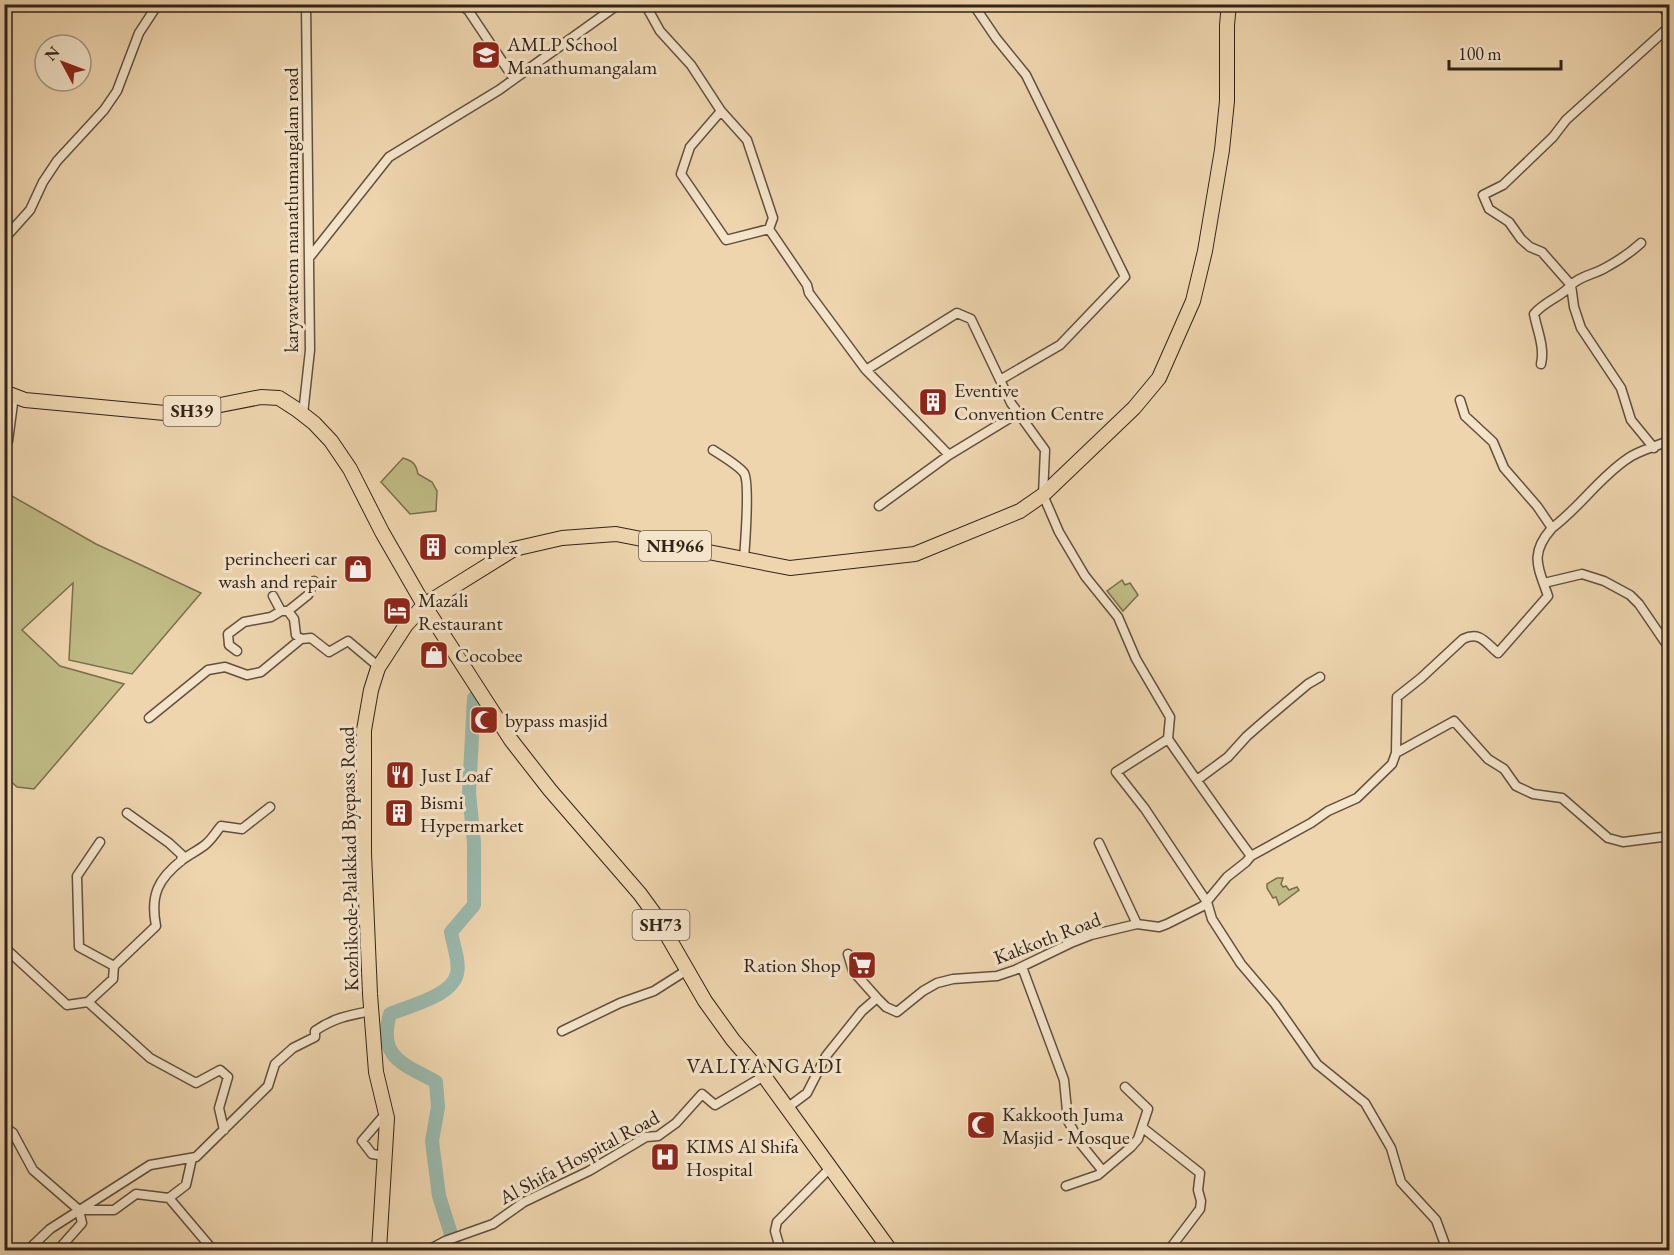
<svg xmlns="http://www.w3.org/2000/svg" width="1674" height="1255" font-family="'EB Garamond',serif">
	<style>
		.green { fill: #c0bb85; stroke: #796f4f; stroke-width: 1.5 }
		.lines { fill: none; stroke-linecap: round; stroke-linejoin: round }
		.river { stroke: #99b8ac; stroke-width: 14 }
		.minor-casing { stroke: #61503e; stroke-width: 11 }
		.primary-casing { stroke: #322319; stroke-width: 16 }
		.trunk-casing { stroke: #322319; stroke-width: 16 }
		.minor { stroke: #f4e4ca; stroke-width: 8 }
		.primary { stroke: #eed5ae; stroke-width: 14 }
		.trunk { stroke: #eed5ae; stroke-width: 14 }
		.labels { text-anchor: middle; stroke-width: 6; stroke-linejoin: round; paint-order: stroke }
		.shield { fill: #f4e4ca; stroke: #6c5d4e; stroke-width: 1.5 }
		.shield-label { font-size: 18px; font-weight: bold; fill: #322319 }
		.poi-label { font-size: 20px; fill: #322319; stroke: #f4e4ca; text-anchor: start }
		.street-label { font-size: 20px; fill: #322319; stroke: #f4e4ca }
		.neighbourhood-label { font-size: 21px; letter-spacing: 1.5px; fill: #322319; stroke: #f4e4ca }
	</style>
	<rect width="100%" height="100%" fill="#eed5ae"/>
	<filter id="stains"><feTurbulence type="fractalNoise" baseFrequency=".00333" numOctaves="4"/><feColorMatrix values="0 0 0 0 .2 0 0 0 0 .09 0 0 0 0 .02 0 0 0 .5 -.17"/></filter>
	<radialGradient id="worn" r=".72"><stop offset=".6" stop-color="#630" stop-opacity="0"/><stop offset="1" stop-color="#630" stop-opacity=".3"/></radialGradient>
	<path class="green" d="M 403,458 C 413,461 416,464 418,474 L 432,482 L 437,491 L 436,511 L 410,514 L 381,482 Z
		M 5,496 L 12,496 L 96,544 L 201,593 L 132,674 L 69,660 L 73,583 L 22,630 L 60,666 L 124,684 L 34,789 L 17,787 L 5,776 Z
		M 1122,580 L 1125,585 L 1130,583 L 1138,595 L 1123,611 L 1107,591 Z
		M 1277,878 L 1283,878 L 1281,884 L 1283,887 L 1286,886 L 1289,890 L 1297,887 L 1299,890 L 1279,905 L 1276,897 L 1273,898 L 1267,888 L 1267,884 Z"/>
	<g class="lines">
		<path class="river" d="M 456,1250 L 439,1196 L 432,1141 L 438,1107 L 436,1082 C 405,1064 377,1059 390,1014 C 408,1006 451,997 457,974 C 460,961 453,945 451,932 L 474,905 L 474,843 L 469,793 L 474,698"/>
		<g class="minor-casing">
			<path id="minor" d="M 457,4 L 468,10 L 514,79
				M 645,4 L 660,31 L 691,65 L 721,111 L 690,147 L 681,174 L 726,240 L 769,229 L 807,285 L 809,293 L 866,370 L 957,313 L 971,319 L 1011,403 L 1045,450 L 1043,495 L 1059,532 L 1085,576 L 1118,617 L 1136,659 L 1170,717 L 1168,739
				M 973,4 L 996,38 L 1026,75 L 1125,277 L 1060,345 L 1000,380
				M 1660,4 L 1670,17
				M 721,111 L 747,140 L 773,218 L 769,229
				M 4,239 L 30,210 L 43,182 L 57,161 L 104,110 L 117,91 L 139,33 L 158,4
				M 1641,243 C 1630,253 1618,261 1605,268 C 1593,275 1582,275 1571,285 L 1542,252 L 1530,247 L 1521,239 L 1509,222 L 1489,209 L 1483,195 L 1503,185 L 1553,137 L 1566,120 L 1670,26
				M 309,258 L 389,157 L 499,90 L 619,4
				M 1571,285 L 1574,307 L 1581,328 L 1621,388 L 1631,420 L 1654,448
				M 1541,364 C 1545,347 1537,330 1534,314 C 1546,300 1562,297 1571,285
				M 866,370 L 949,455
				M 303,414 L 310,350 L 306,4
				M 4,448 L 8,441 L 14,396
				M 713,450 C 721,455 739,466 744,473 C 750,482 745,545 744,559
				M 879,506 L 949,455 L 1018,413
				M 1552,528 C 1579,508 1599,478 1627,459 C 1639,450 1656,447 1670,440
				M 1544,583 L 1582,574 L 1604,581 L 1630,595 L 1639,604 L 1667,645
				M 273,596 L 281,611
				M 288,611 L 308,595 L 314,581
				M 237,651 L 229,645 L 228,634 L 244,622 L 271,617 L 281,611 L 288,611 L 294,619 L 296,635 L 301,639
				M 149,718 L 208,670 L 225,667 L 247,675 L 261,672 L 301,639 L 311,638 L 329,652 L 348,641 L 379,667
				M 1168,739 L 1116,772 L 1145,809 L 1207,902 L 1212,919 L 1241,964 L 1275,1004 L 1317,1064 L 1365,1103 L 1391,1148 L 1401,1182 L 1436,1220 L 1447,1250
				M 1396,753 L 1454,721 L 1488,759 L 1504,769 L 1516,786 L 1533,794 L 1562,798 L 1608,838 L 1623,842 L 1670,836
				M 1197,780 L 1228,757 L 1247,736 L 1270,716 L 1308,684 L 1320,677
				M 127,813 L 169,843 L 182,855 L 181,861
				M 1099,843 L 1137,924
				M 1251,856 L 1311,823 L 1328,811 L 1357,798 L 1392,764 L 1396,753 L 1397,697 L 1421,678 L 1463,639 C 1480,631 1485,642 1498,653 L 1548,596 C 1538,567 1529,554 1552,528 L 1537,506 L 1504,468 L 1493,442 L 1465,416 L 1460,400
				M 4,947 L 67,1005 L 88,1002 L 113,979 L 114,966 L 79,947 L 77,876 L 100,842
				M 848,954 L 853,971 L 877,998
				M 114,966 L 156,926 C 150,895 158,879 182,860 C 190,854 199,850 206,844 C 212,839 216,832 221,826 L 242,829 L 270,807
				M 1022,967 L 1064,1080 L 1068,1121 L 1081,1144 L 1102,1170
				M 88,1002 L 150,1058 L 196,1083 L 220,1070 L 228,1077 L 219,1108 L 224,1130
				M 562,1031 L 620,1003 L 654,991 L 687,970
				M 4,1093 L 4,1095
				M 787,1108 L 807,1093 L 826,1056 L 862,1011 L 877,998 L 886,1007 L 897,1012 L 923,991 L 937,983 L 953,979 L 997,976 L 1015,970 L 1073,942 L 1091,935 L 1137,924 L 1159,927 L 1167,924 L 1203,906 L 1227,877 L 1246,862 L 1251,856 C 1222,817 1195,778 1168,739
				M 4,1126 L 13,1133 L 33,1170 L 79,1210 L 114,1210 L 136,1194 L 169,1198 L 186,1185 L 192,1158
				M 1143,1128 L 1200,1173 L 1198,1190 L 1201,1201 L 1200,1209 L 1169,1250
				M 386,1156 L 372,1154 L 362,1141 L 386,1113
				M 1066,1186 L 1098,1175 L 1131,1147 L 1138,1139 L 1148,1109 L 1125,1087
				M 169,1198 L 213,1250
				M 28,1250 L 50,1229 L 150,1165 L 196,1157 L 268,1086 L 275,1064 L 293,1048 L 315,1037 L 315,1031 C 333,1018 350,1015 371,1011
				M 58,1250 L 82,1223 L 79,1210
				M 428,1250 L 445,1241 L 493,1224 L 524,1202 L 589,1171 L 646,1137 L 658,1136 L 676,1123 L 702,1094 L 715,1105 L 764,1076
				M 779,1250 L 780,1248 L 775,1231 L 777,1222 L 830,1168"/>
		</g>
		<g class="primary-casing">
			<path id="primary" d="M 4,392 L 25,400 L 165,413 L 195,410 L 261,397 L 279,398 L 296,409 L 314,423 L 331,441 L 350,469 L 382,532 L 424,605 L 511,740 L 550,790 L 640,894 L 656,916 L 705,1001 L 733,1040 L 764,1076 L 890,1250"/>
		</g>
		<g class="trunk-casing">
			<path id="trunk" d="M 379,1250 L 387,1118 L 376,1072 L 370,994 L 364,853 L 364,730 L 371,690 L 378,668 L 406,625 L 424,605 L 514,549 L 562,538 L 616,534 L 790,568 L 915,554 L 1020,511 L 1043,495 L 1134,408 L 1159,378 L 1193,301 L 1205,251 L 1222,150 L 1227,101 L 1227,25 L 1229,4"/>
		</g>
		<use href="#minor" class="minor"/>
		<use href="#primary" class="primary"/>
		<use href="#trunk" class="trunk"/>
	</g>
	<defs>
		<g id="school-square" transform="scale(1.5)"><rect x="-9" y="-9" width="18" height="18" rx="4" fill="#8f2418" stroke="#f4e4ca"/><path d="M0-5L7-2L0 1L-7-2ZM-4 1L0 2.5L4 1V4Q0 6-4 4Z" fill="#fff"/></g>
		<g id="building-square" transform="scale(1.5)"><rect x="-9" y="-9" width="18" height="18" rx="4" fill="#8f2418" stroke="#f4e4ca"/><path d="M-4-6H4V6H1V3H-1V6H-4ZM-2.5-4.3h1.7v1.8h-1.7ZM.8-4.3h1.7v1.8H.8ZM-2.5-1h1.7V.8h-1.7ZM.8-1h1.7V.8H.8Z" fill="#fff"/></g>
		<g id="shop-square" transform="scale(1.5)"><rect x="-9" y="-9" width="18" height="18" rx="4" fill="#8f2418" stroke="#f4e4ca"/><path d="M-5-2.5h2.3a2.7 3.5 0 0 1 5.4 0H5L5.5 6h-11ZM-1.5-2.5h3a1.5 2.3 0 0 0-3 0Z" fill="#fff"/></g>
		<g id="hotel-square" transform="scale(1.5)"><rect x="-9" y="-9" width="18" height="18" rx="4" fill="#8f2418" stroke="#f4e4ca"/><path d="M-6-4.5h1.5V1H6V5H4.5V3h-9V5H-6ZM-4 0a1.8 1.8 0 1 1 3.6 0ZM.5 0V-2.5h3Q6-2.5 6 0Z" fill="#fff"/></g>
		<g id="mosque-square" transform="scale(1.5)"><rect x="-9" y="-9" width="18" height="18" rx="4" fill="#8f2418" stroke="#f4e4ca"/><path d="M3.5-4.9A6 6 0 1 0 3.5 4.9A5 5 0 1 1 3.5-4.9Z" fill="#fff"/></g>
		<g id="restaurant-square" transform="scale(1.5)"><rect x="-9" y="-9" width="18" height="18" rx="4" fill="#8f2418" stroke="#f4e4ca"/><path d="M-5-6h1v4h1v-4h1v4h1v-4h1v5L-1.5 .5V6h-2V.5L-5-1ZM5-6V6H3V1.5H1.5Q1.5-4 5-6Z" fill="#fff"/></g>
		<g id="supermarket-square" transform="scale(1.5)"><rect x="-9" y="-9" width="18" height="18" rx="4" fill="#8f2418" stroke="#f4e4ca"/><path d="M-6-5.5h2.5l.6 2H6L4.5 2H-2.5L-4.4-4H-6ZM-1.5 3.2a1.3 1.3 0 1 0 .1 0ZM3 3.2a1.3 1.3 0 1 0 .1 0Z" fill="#fff"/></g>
		<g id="hospital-square" transform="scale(1.5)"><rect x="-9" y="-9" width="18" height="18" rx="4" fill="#8f2418" stroke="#f4e4ca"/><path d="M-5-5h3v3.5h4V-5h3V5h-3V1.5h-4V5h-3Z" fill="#fff"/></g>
	</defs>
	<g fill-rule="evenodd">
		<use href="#school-square" x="486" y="55"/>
		<use href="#building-square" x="933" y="402"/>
		<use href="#building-square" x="433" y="547"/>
		<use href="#shop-square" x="358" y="569"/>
		<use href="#hotel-square" x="397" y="611"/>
		<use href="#shop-square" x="434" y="655"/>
		<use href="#mosque-square" x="484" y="720"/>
		<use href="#restaurant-square" x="400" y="775"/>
		<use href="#building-square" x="399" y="813"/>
		<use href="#supermarket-square" x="862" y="965"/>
		<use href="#mosque-square" x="981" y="1125"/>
		<use href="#hospital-square" x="665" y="1157"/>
	</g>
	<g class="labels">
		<g class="shield">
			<rect x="163.5" y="396" width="57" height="30" rx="4.5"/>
			<rect x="639" y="531" width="72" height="30" rx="4.5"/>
			<rect x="632.5" y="910" width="57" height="30" rx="4.5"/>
		</g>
		<g class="shield-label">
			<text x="192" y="417">SH39</text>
			<text x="675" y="552">NH966</text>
			<text x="661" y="931">SH73</text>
		</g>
		<g class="poi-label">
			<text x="507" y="51">AMLP School<tspan x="507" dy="23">Manathumangalam</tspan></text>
			<text x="954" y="397">Eventive<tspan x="954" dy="23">Convention Centre</tspan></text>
			<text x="454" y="554">complex</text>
			<text x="337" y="565" text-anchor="end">perincheeri car<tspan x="337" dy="23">wash and repair</tspan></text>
			<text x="418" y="607">Mazali<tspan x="418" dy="23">Restaurant</tspan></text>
			<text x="455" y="662">Cocobee</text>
			<text x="505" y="727">bypass masjid</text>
			<text x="421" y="782">Just Loaf</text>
			<text x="420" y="809">Bismi<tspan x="420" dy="23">Hypermarket</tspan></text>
			<text x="841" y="972" text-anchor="end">Ration Shop</text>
			<text x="1002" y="1121">Kakkooth Juma<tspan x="1002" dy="23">Masjid - Mosque</tspan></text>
			<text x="686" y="1153">KIMS Al Shifa<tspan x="686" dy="23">Hospital</tspan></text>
		</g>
		<g class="street-label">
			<text transform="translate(291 210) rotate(-90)" y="7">karyavattom manathumangalam road</text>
			<text transform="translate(349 859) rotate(-91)" y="7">Kozhikode-Palakkad Byepass Road</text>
			<text transform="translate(1047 938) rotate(-21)" y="7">Kakkoth Road</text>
			<text transform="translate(579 1157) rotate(-28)" y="7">Al Shifa Hospital Road</text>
		</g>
		<g class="neighbourhood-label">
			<text x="765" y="1073">VALIYANGADI</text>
		</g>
	</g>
	<rect width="1674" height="1255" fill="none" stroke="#eed5ae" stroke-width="24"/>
	<rect x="6" y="6" width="1662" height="1243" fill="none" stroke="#322319" stroke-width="3"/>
	<rect x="12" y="12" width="1650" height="1231" fill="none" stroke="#322319" stroke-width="1.5"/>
	<g transform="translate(63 63) rotate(311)"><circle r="28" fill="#f4e4ca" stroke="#a69783" stroke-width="1.5"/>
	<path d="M0-4.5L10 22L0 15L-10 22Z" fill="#8f2418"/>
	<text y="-9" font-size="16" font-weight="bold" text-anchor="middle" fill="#322319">N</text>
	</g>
	<path d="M1449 60v9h112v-9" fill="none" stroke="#322319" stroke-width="3"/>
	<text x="1458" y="60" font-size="18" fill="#322319" stroke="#f4e4ca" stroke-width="4.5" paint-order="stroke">100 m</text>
	<rect width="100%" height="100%" filter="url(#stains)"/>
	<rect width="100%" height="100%" fill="url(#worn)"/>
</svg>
